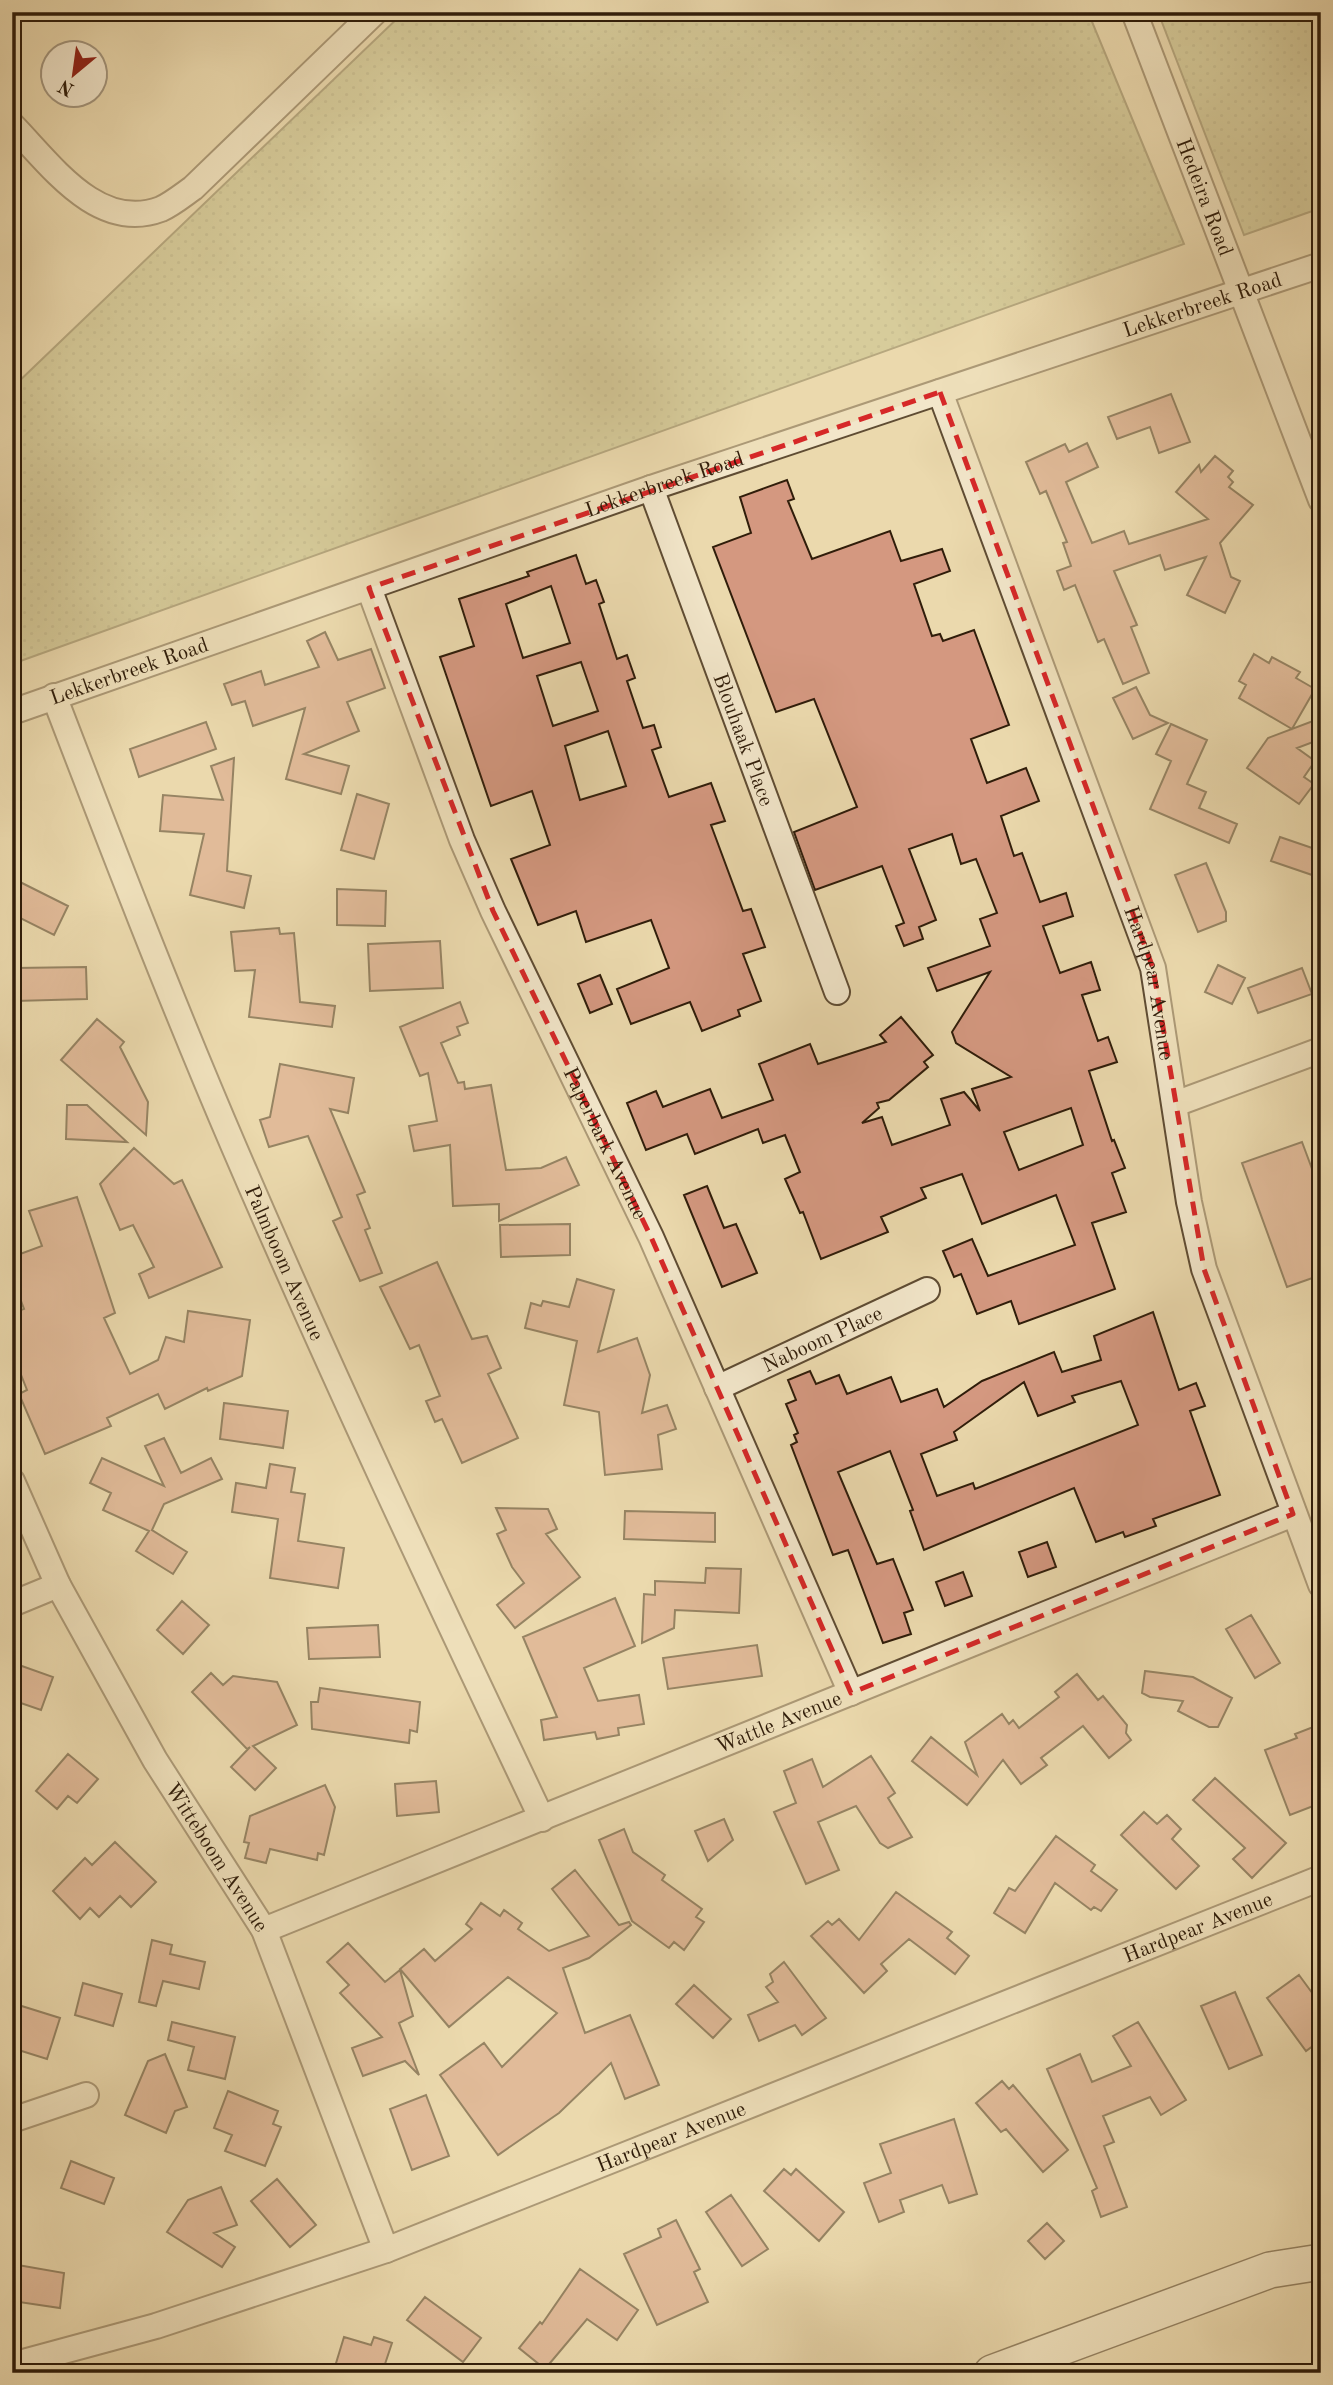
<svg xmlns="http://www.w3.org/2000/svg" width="1333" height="2385" font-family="'Old Standard TT',serif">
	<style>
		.grass { fill: url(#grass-dots); stroke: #786d48; stroke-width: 2 }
		.building { fill: #d49880; stroke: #301d0a; stroke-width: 2; fill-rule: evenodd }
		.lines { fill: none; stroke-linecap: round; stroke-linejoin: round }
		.minor-casing { stroke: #5f4c33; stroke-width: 28 }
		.secondary-casing { stroke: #301d0a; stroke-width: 38 }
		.minor { stroke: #f2e6ca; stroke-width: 24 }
		.secondary { stroke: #f2e6ca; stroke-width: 35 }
		.marked { fill: none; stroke: #d62828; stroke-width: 5; stroke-dasharray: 14 9; stroke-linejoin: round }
		.labels { text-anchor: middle; stroke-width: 7; stroke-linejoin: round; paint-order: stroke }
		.street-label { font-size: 21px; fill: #301d0a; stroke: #f2e6ca }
	</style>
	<defs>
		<pattern id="grass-dots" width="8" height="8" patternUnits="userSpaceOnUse" patternTransform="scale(1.75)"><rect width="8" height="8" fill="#bfbd85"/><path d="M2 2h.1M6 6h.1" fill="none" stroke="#a4a272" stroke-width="1.8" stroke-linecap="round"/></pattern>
	</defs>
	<rect width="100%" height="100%" fill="#ebd9ad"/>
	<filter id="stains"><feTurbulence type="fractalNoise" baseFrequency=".00286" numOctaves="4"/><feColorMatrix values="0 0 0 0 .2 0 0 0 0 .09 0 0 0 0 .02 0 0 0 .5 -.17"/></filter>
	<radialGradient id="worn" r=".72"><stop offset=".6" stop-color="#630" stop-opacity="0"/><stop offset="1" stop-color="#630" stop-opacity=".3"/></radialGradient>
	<path class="grass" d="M 404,12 L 1088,12 L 1184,244 L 12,664 L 12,388 Z
		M 1158,12 L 1321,12 L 1321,208 L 1244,235 Z"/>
	<path class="building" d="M 1171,394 L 1190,442 L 1159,453 L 1150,427 L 1117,439 L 1108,417 Z
		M 1087,443 L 1098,467 L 1066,482 L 1092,543 L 1124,531 L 1129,544 L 1208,519 L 1176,492 L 1199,465 L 1201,472 L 1215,456 L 1233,471 L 1228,477 L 1233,482 L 1229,487 L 1253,505 L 1220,543 L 1231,577 L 1240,581 L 1225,613 L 1187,595 L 1206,557 L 1165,570 L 1160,555 L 1114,571 L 1137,625 L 1131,627 L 1149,673 L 1123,684 L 1104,639 L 1098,642 L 1075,585 L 1064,590 L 1057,571 L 1071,566 L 1063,543 L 1067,542 L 1046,491 L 1040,494 L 1026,462 L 1065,444 L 1069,452 Z
		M 787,480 L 794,499 L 788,501 L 812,559 L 890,531 L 901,561 L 942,549 L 950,571 L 914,584 L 932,636 L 940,634 L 943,641 L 974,630 L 1009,725 L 971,739 L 987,783 L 1026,768 L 1039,801 L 1001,816 L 1014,856 L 1022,853 L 1040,902 L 1066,893 L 1073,916 L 1043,926 L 1060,973 L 1091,962 L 1100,990 L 1082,995 L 1098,1041 L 1108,1037 L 1117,1062 L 1089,1071 L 1112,1141 L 1114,1140 L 1125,1168 L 1112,1173 L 1126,1212 L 1092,1223 L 1115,1289 L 1019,1324 L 1011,1301 L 977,1314 L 961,1274 L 954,1277 L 943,1251 L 972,1239 L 988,1276 L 1075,1245 L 1056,1195 L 982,1224 L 962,1174 L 921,1188 L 926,1198 L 881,1217 L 888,1232 L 821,1259 L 803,1212 L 800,1213 L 785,1179 L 800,1172 L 785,1135 L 763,1143 L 758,1129 L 695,1154 L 687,1134 L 646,1150 L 627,1103 L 656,1091 L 663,1107 L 710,1089 L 722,1118 L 773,1100 L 759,1064 L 810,1044 L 818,1064 L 886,1042 L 880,1035 L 901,1017 L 933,1055 L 924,1062 L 928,1067 L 889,1100 L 877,1103 L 879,1108 L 862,1123 L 882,1117 L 892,1145 L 950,1125 L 941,1099 L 964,1092 L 980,1111 L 972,1089 L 1011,1077 L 956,1043 L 952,1032 L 990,972 L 937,991 L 928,968 L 990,946 L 980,919 L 997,913 L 976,859 L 961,864 L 952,834 L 909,849 L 936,920 L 919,927 L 923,939 L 904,946 L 896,926 L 904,923 L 882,866 L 815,890 L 794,832 L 857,807 L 814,699 L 776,712 L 713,547 L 751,533 L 740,497 ZM 1071,1108 L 1083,1145 L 1019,1170 L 1004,1132 Z
		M 576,555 L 586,584 L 596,580 L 604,602 L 599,604 L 617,659 L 627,655 L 635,678 L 627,681 L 643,728 L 654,725 L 661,747 L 652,750 L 669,797 L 711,783 L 725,821 L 711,825 L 743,911 L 751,909 L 765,947 L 743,954 L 761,1001 L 738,1010 L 740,1016 L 702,1031 L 690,1002 L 631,1024 L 617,989 L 669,968 L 651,920 L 586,942 L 576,911 L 538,925 L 511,859 L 550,845 L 532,791 L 491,806 L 440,657 L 474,646 L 459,599 L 529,576 L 527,572 ZM 551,586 L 570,643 L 523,658 L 506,604 ZM 581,662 L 598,711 L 553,726 L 537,676 ZM 608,731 L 626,786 L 580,800 L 565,746 Z
		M 325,632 L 338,660 L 371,649 L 385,688 L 347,702 L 359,731 L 304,754 L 349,766 L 341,794 L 286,779 L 305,708 L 253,726 L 245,701 L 232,705 L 224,684 L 261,671 L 265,685 L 319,667 L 307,641 Z
		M 1254,654 L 1269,663 L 1272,657 L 1300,672 L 1296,678 L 1315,689 L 1292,729 L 1239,698 L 1246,685 L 1239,681 Z
		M 1136,687 L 1150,715 L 1168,723 L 1133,739 L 1113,698 Z
		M 1321,718 L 1321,739 L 1297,748 L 1315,761 L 1304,777 L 1314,784 L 1299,804 L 1247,768 L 1268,738 Z
		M 206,722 L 216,749 L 139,777 L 130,749 Z
		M 1171,724 L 1207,740 L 1187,784 L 1206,792 L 1199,808 L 1237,824 L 1229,843 L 1150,809 L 1171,761 L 1156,754 Z
		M 234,758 L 227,871 L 251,876 L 244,908 L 190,895 L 204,834 L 160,831 L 163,795 L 223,800 L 211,766 Z
		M 357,794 L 389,804 L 374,859 L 341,850 Z
		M 1280,837 L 1321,851 L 1321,878 L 1271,861 Z
		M 1206,863 L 1226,912 L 1226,921 L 1198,932 L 1175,875 Z
		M 12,878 L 68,906 L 54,935 L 12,914 Z
		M 337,889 L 386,891 L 385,926 L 337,925 Z
		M 279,928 L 280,934 L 294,933 L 300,1002 L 335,1006 L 332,1027 L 249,1017 L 255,970 L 235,971 L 231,932 Z
		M 440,941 L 443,988 L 370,991 L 368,944 Z
		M 1218,965 L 1245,978 L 1232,1004 L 1205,992 Z
		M 86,967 L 87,999 L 15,1001 L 15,968 Z
		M 1302,968 L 1312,994 L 1258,1013 L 1248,988 Z
		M 600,975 L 612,1004 L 590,1013 L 578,984 Z
		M 460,1002 L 468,1023 L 457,1027 L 460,1035 L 441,1043 L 458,1083 L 464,1082 L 465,1089 L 491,1085 L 506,1170 L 541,1168 L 566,1157 L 579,1185 L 499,1221 L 499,1204 L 453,1206 L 450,1145 L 414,1151 L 409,1126 L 437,1121 L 428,1073 L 420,1076 L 400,1027 Z
		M 97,1019 L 124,1042 L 120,1047 L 148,1102 L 146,1135 L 61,1060 Z
		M 280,1064 L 354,1078 L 348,1113 L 330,1109 L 365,1192 L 357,1195 L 370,1228 L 365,1230 L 382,1273 L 360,1281 L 333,1221 L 342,1217 L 308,1136 L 269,1147 L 260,1120 L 270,1117 Z
		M 67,1105 L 87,1105 L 127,1142 L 66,1139 Z
		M 1302,1142 L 1321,1193 L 1321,1275 L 1287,1287 L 1242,1163 Z
		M 134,1148 L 174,1184 L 182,1180 L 222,1267 L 149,1298 L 139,1274 L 154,1267 L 133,1225 L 120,1230 L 100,1184 Z
		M 707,1186 L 724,1228 L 736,1224 L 757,1273 L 722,1287 L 684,1195 Z
		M 77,1197 L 115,1313 L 104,1318 L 130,1374 L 158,1360 L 166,1337 L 184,1342 L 188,1311 L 250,1320 L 242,1376 L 208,1391 L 207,1388 L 165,1409 L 158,1394 L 107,1418 L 111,1426 L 45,1454 L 19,1394 L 27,1390 L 12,1352 L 12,1313 L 24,1309 L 12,1277 L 12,1257 L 42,1246 L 29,1211 Z
		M 570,1224 L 570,1255 L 501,1257 L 500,1225 Z
		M 437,1262 L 472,1339 L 487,1336 L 501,1368 L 488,1374 L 518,1438 L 462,1463 L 442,1419 L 435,1422 L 426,1401 L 440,1396 L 419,1345 L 410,1349 L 380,1287 Z
		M 577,1279 L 614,1290 L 598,1352 L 637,1338 L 650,1375 L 642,1413 L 667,1405 L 676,1429 L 658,1435 L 662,1469 L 605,1475 L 599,1412 L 564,1405 L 577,1341 L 525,1328 L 531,1303 L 541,1306 L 543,1301 L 569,1307 Z
		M 1153,1312 L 1179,1390 L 1196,1383 L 1205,1406 L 1190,1411 L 1220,1495 L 1153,1519 L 1156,1526 L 1125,1537 L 1123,1532 L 1096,1542 L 1074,1488 L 924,1550 L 910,1511 L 913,1510 L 890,1451 L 838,1472 L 877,1564 L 893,1559 L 913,1610 L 904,1613 L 911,1634 L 883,1643 L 848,1550 L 833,1555 L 791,1445 L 797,1442 L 794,1435 L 798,1433 L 786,1404 L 796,1400 L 788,1380 L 810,1371 L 816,1384 L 839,1375 L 847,1394 L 891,1377 L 901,1402 L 937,1389 L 944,1407 L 982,1381 L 1054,1352 L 1062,1372 L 1101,1360 L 1094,1336 ZM 1121,1381 L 1138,1425 L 975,1489 L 973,1483 L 937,1496 L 921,1454 L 957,1440 L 954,1432 L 1024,1382 L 1038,1416 L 1075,1402 L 1072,1396 Z
		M 224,1403 L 288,1411 L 283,1448 L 220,1439 Z
		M 164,1438 L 181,1473 L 211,1458 L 222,1479 L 164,1504 L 152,1530 L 187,1552 L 173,1574 L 136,1551 L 149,1531 L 103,1510 L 111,1493 L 90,1483 L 102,1458 L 164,1486 L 145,1446 Z
		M 270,1464 L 295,1468 L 291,1492 L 305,1494 L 298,1541 L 344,1548 L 338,1588 L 270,1578 L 278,1519 L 232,1512 L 236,1483 L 266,1488 Z
		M 496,1508 L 548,1509 L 557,1529 L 546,1534 L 580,1577 L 515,1628 L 497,1605 L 524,1583 L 512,1567 L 497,1534 L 506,1530 Z
		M 625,1511 L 715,1513 L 715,1542 L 624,1539 Z
		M 1047,1542 L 1056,1567 L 1028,1577 L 1019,1552 Z
		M 706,1568 L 741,1569 L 739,1613 L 675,1610 L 674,1628 L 642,1643 L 644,1594 L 655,1595 L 655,1581 L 705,1583 Z
		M 963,1572 L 972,1596 L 945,1606 L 936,1582 Z
		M 615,1598 L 635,1646 L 584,1668 L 598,1701 L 639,1695 L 644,1724 L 618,1728 L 619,1735 L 597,1739 L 595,1732 L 544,1740 L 541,1720 L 557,1717 L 523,1637 Z
		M 182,1601 L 209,1625 L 183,1654 L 157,1630 Z
		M 1251,1615 L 1280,1663 L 1255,1678 L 1226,1629 Z
		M 378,1625 L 380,1657 L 309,1659 L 307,1628 Z
		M 757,1645 L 762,1676 L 668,1689 L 663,1658 Z
		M 19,1665 L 53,1677 L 41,1710 L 12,1700 L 12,1683 Z
		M 1145,1671 L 1193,1677 L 1232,1698 L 1218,1727 L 1209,1727 L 1178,1711 L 1183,1701 L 1150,1697 L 1142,1693 Z
		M 211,1673 L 223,1685 L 233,1676 L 277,1682 L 297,1725 L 253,1746 L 276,1768 L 255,1790 L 231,1767 L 250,1747 L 247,1749 L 192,1692 Z
		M 1077,1674 L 1098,1700 L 1103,1696 L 1127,1725 L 1126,1733 L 1131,1740 L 1109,1758 L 1083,1726 L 1041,1758 L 1047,1765 L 1021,1784 L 1003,1760 L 967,1805 L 912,1761 L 931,1737 L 977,1775 L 965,1742 L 1002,1714 L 1009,1724 L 1013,1720 L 1019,1728 L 1059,1697 L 1055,1692 Z
		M 320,1688 L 420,1702 L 417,1732 L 410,1730 L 409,1743 L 312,1729 L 311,1702 L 318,1702 Z
		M 1321,1724 L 1321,1803 L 1290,1815 L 1265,1750 L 1297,1738 L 1295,1734 Z
		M 68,1754 L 98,1779 L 77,1803 L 68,1796 L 57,1809 L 36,1791 Z
		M 871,1756 L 895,1793 L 888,1798 L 912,1837 L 888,1848 L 880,1843 L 856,1806 L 818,1822 L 839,1870 L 806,1884 L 774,1812 L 796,1803 L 784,1771 L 812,1759 L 823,1787 Z
		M 1215,1778 L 1286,1843 L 1252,1878 L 1233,1859 L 1245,1848 L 1193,1800 Z
		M 436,1781 L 439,1812 L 397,1816 L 395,1784 Z
		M 325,1785 L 335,1807 L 324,1855 L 318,1853 L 317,1860 L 270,1849 L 266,1863 L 245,1858 L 249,1843 L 244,1842 L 250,1816 Z
		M 1144,1812 L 1157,1824 L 1167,1815 L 1181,1829 L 1172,1839 L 1199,1866 L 1176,1889 L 1121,1835 Z
		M 724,1819 L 733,1840 L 708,1861 L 695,1831 Z
		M 624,1829 L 633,1852 L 665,1875 L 662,1880 L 702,1909 L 696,1917 L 704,1922 L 684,1950 L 674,1942 L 669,1948 L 632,1921 L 599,1840 Z
		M 1056,1836 L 1095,1865 L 1091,1871 L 1117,1890 L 1101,1911 L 1094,1907 L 1091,1910 L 1055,1883 L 1025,1933 L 994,1913 L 1009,1888 L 1015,1891 Z
		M 115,1842 L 156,1882 L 131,1907 L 120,1896 L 99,1917 L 90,1908 L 80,1919 L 53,1891 L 85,1858 L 92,1865 Z
		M 575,1870 L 619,1925 L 629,1922 L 631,1925 L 589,1958 L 563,1968 L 585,2033 L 630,2015 L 659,2085 L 625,2099 L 611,2063 L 559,2113 L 498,2155 L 440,2075 L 484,2043 L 502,2067 L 557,2013 L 508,1977 L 449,2027 L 400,1969 L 424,1949 L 435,1961 L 472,1929 L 466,1924 L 481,1903 L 500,1916 L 504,1910 L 522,1923 L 518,1929 L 549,1951 L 589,1936 L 552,1889 Z
		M 896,1892 L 952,1932 L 947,1938 L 969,1956 L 955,1974 L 909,1939 L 881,1964 L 887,1971 L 864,1993 L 811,1936 L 828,1921 L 832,1925 L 839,1919 L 859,1940 Z
		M 152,1940 L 172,1945 L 170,1954 L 205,1962 L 199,1989 L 163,1981 L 156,2006 L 139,2002 Z
		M 348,1943 L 385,1982 L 400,1970 L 413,2016 L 399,2023 L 419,2075 L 405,2061 L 363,2076 L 352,2048 L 382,2037 L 340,1993 L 349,1985 L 327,1962 Z
		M 784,1962 L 826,2018 L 802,2035 L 795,2025 L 759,2041 L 748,2015 L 778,2002 L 766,1987 L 773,1982 L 770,1974 Z
		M 1299,1975 L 1321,2005 L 1321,2040 L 1306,2051 L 1267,1998 Z
		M 83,1983 L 122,1994 L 113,2026 L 75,2015 Z
		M 694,1985 L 731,2019 L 713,2038 L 676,2004 Z
		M 1235,1992 L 1262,2055 L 1229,2069 L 1201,2006 Z
		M 12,2003 L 60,2018 L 47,2059 L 12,2048 Z
		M 172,2022 L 235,2037 L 225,2079 L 188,2070 L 194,2047 L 168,2040 Z
		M 1138,2022 L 1186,2100 L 1161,2115 L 1150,2097 L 1103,2116 L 1114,2142 L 1104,2146 L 1127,2207 L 1101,2217 L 1092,2191 L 1097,2188 L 1047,2069 L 1080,2054 L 1092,2082 L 1131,2066 L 1113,2036 Z
		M 165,2054 L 187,2107 L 175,2111 L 166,2133 L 125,2115 L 148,2061 Z
		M 1002,2081 L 1009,2089 L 1013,2085 L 1068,2150 L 1043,2172 L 1006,2129 L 1001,2132 L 976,2103 Z
		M 228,2091 L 278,2111 L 273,2124 L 281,2127 L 265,2166 L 225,2151 L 232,2135 L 214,2128 Z
		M 426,2095 L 449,2156 L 412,2170 L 390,2109 Z
		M 954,2119 L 977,2194 L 949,2203 L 942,2185 L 900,2200 L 904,2212 L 879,2222 L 864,2183 L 891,2173 L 880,2144 Z
		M 71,2161 L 114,2178 L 104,2204 L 61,2188 Z
		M 784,2169 L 791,2175 L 796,2169 L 844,2212 L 819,2241 L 764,2191 Z
		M 277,2179 L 316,2225 L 290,2247 L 251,2201 Z
		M 221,2187 L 237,2225 L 214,2233 L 235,2247 L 222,2267 L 167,2232 L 188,2200 Z
		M 731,2195 L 768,2249 L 742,2266 L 706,2212 Z
		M 676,2220 L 700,2269 L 694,2272 L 708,2302 L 657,2325 L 624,2254 L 661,2237 L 658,2229 Z
		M 1047,2223 L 1064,2241 L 1045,2259 L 1028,2241 Z
		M 12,2264 L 64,2273 L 60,2308 L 12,2301 Z
		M 580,2269 L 638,2310 L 617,2340 L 587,2319 L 545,2369 L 519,2348 L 540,2322 L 542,2324 Z
		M 425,2297 L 481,2338 L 463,2362 L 407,2320 Z
		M 344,2337 L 371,2345 L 374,2337 L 392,2343 L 382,2373 L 333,2373 Z"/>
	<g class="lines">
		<g class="minor-casing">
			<g id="minor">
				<path id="s1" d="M 1134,12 L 1321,500"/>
				<path d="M 12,125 C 51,165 98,233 161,209 C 172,204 183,195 193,188 L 375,12"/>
				<path id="s2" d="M 940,392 L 1153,968 L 1189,1202 L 1204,1269 L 1321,1585"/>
				<path id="s3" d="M 651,488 L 837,992"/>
				<path id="s4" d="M 369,588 L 462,840 L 493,911 L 651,1237 L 851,1693"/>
				<path id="s5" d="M 54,696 C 112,847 170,998 234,1147 C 331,1373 436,1596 542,1819"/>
				<path id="s6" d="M 12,712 L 651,488 L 1321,265"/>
				<path d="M 1175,1104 L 1321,1050"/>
				<path id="s7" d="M 717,1388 L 927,1290"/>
				<path id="s8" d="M 12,1481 L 58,1585 L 155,1760 L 264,1930 L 386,2250"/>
				<path d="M 12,1604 L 58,1585"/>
				<path id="s9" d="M 264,1930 L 1293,1514"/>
				<path d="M 12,2120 L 86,2095"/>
				<path id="s10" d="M 12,2365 L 156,2326 L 386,2250 L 1321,1878"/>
			</g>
		</g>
		<g class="secondary-casing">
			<path id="secondary" d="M 992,2373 L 1270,2270 L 1321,2262"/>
		</g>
		<use href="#minor" class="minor"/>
		<use href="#secondary" class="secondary"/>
	</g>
	<path d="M0 0H1333V2385H0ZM 940,392 L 1153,968 L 1204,1269 L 1293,1514 L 851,1693 L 651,1237 L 493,911 L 369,588 Z" fill="#ebd9ad" fill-opacity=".55" fill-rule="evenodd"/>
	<path class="marked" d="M 940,392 L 1153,968 L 1204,1269 L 1293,1514 L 851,1693 L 651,1237 L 493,911 L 369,588 Z"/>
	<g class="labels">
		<g class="street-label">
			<text dy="7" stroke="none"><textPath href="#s1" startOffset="198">Hedeira Road</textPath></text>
			<text dy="7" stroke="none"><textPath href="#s6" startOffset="1258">Lekkerbreek Road</textPath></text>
			<text dy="7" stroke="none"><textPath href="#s6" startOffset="691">Lekkerbreek Road</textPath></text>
			<text dy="7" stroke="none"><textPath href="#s6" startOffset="124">Lekkerbreek Road</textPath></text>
			<text dy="7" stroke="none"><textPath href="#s3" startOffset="268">Blouhaak Place</textPath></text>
			<text dy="7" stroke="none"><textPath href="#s2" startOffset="628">Hardpear Avenue</textPath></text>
			<text dy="7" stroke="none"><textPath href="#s4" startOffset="604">Paperbark Avenue</textPath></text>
			<text dy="7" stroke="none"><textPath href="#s5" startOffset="612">Palmboom Avenue</textPath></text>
			<text dy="7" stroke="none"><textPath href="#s7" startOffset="116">Naboom Place</textPath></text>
			<text dy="7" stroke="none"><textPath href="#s9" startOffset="555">Wattle Avenue</textPath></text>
			<text dy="7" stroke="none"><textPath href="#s8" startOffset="429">Witteboom Avenue</textPath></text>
			<text dy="7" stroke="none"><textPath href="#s10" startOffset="1265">Hardpear Avenue</textPath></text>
			<text dy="7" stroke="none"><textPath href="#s10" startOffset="698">Hardpear Avenue</textPath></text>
		</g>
	</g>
	<rect width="1333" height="2385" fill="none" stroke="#ebd9ad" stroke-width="42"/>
	<rect x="14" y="14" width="1305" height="2357" fill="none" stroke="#301d0a" stroke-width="3.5"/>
	<rect x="21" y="21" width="1291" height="2343" fill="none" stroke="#301d0a" stroke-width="2"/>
	<g transform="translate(74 74) rotate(209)"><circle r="33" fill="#f2e6ca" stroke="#a4967d" stroke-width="2"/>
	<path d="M0-5L12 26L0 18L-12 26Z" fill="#8f2418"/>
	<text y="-10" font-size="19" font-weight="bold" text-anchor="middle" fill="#301d0a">N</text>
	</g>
	<rect width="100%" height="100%" filter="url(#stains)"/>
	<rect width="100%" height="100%" fill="url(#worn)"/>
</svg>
